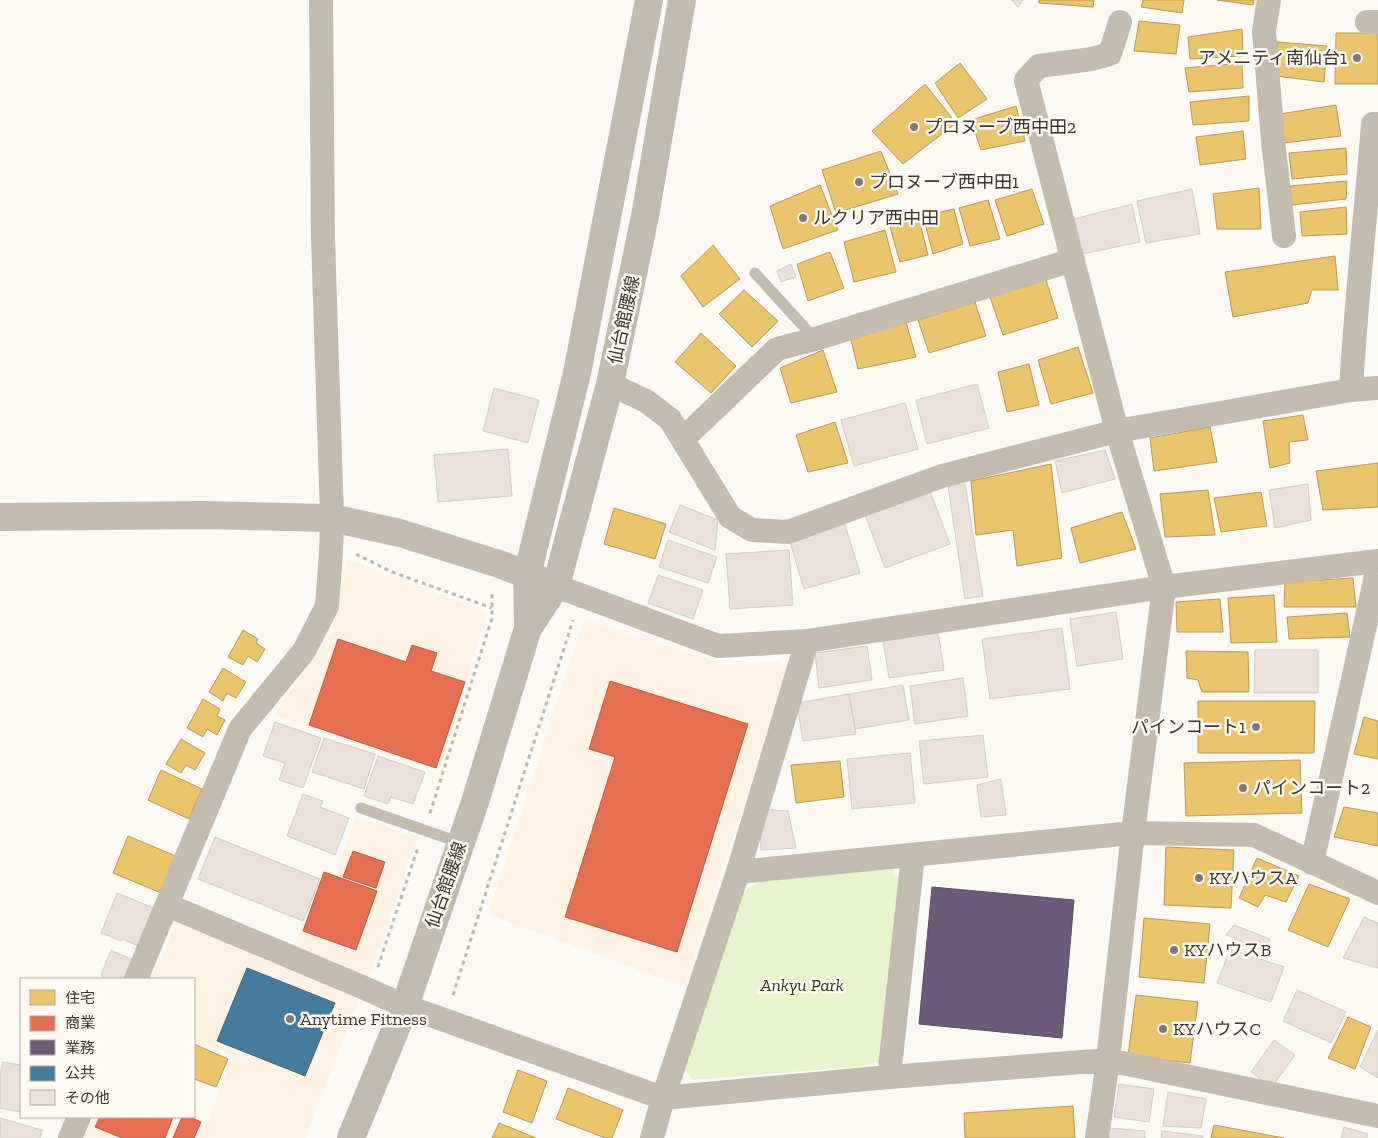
<svg xmlns="http://www.w3.org/2000/svg" width="1378" height="1138" font-family="'Zilla Slab','Noto Sans JP',serif">
	<style>
		.built { fill: #fef2e2 }
		.green { fill: #e7f3cc }
		.homes { fill: #e9c46a; stroke: #b59958 }
		.shops { fill: #e76f51; stroke: #b35e47 }
		.offices { fill: #6d597a; stroke: #5e4e64 }
		.public { fill: #457b9d; stroke: #42667c }
		.building { fill: #ece0da; stroke: #d2ccc8 }
		.lines { fill: none; stroke-linecap: round; stroke-linejoin: round }
		.path { stroke: #bcb7ac; stroke-width: 3; stroke-dasharray: 4 4; stroke-linecap: butt }
		.service { stroke: #c3bbae; stroke-width: 11 }
		.minor { stroke: #c3bbae; stroke-width: 24 }
		.tertiary { stroke: #c3bbae; stroke-width: 28 }
		.secondary { stroke: #c1baae; stroke-width: 28 }
		.poi-dot { fill: #7f7a74; stroke: #fff9f2; stroke-width: 2 }
		.labels { text-anchor: middle; stroke-width: 5; stroke-linejoin: round; paint-order: stroke }
		.poi-label { font-size: 18px; fill: #3b362f; stroke: #fff9f2; text-anchor: start }
		.street-label { font-size: 18px; fill: #3b362f; stroke: #fff9f2 }
		.park-label { font-size: 18px; font-style: italic; fill: #2d3915; stroke: #fff9f2 }
	</style>
	<rect width="100%" height="100%" fill="#fcf9f5"/>
	<path class="built" d="M 346,558 L 487,613 L 439,772 L 273,715 L 332,632 L 339,604 Z
		M 584,619 L 727,665 L 779,662 L 788,668 L 684,987 L 488,914 Z
		M 356,816 L 417,838 L 372,974 L 367,977 L 293,947 L 324,869 L 336,874 Z
		M 186,925 L 354,994 L 359,1001 L 305,1138 L 84,1138 L 93,1117 L 192,1117 L 206,1123 L 234,1056 L 194,1040 L 194,979 L 152,979 L 173,930 Z"/>
	<path class="green" d="M 892,869 L 900,880 L 880,1062 L 865,1066 L 693,1080 L 684,1069 L 744,891 L 761,880 Z"/>
	<path class="homes" d="M 1039,0 L 1094,0 L 1093,7 L 1039,3 Z
		M 1143,0 L 1184,0 L 1182,13 L 1141,7 Z
		M 1217,0 L 1254,0 L 1253,5 Z
		M 1139,21 L 1180,25 L 1176,54 L 1134,51 Z
		M 1242,29 L 1243,56 L 1190,59 L 1188,37 Z
		M 1336,33 L 1378,33 L 1378,84 L 1335,84 Z
		M 1277,42 L 1327,46 L 1324,82 L 1276,76 Z
		M 960,63 L 987,99 L 958,118 L 935,83 Z
		M 1242,63 L 1243,88 L 1189,92 L 1185,68 Z
		M 925,84 L 956,123 L 903,164 L 872,131 Z
		M 1249,96 L 1249,121 L 1193,125 L 1190,102 Z
		M 1336,105 L 1341,136 L 1284,143 L 1280,114 Z
		M 1016,106 L 1025,141 L 981,150 L 971,120 Z
		M 1243,131 L 1246,159 L 1200,165 L 1196,137 Z
		M 1346,148 L 1347,174 L 1292,179 L 1289,153 Z
		M 881,151 L 898,194 L 836,213 L 822,170 Z
		M 1347,181 L 1346,199 L 1292,205 L 1290,186 Z
		M 820,185 L 838,230 L 783,249 L 770,206 Z
		M 1259,188 L 1261,229 L 1217,229 L 1213,194 Z
		M 1032,189 L 1044,224 L 1007,236 L 995,200 Z
		M 988,200 L 1000,239 L 970,246 L 959,208 Z
		M 1346,207 L 1347,234 L 1302,236 L 1300,212 Z
		M 954,209 L 963,244 L 933,254 L 923,216 Z
		M 919,219 L 928,255 L 900,262 L 890,227 Z
		M 885,230 L 896,272 L 854,282 L 844,242 Z
		M 713,245 L 740,279 L 703,307 L 681,276 Z
		M 830,252 L 844,288 L 808,301 L 797,264 Z
		M 1335,256 L 1338,290 L 1312,290 L 1308,303 L 1233,317 L 1225,272 Z
		M 1046,280 L 1058,318 L 1003,335 L 990,297 Z
		M 744,290 L 778,321 L 752,347 L 719,314 Z
		M 975,302 L 986,336 L 929,353 L 918,320 Z
		M 906,322 L 916,357 L 858,369 L 851,340 Z
		M 701,333 L 736,366 L 711,393 L 675,362 Z
		M 1078,347 L 1093,393 L 1051,404 L 1038,360 Z
		M 823,350 L 837,392 L 791,403 L 780,368 Z
		M 1029,364 L 1039,405 L 1007,412 L 998,372 Z
		M 1303,415 L 1308,440 L 1289,442 L 1290,463 L 1270,468 L 1263,421 Z
		M 835,422 L 848,463 L 808,472 L 796,435 Z
		M 1210,427 L 1217,462 L 1154,471 L 1150,438 Z
		M 1378,463 L 1378,507 L 1323,510 L 1316,471 Z
		M 1051,464 L 1062,558 L 1017,566 L 1013,530 L 976,535 L 971,481 Z
		M 1208,490 L 1215,535 L 1165,537 L 1160,494 Z
		M 1261,492 L 1267,526 L 1221,532 L 1214,498 Z
		M 614,508 L 666,524 L 655,559 L 604,544 Z
		M 1122,512 L 1136,549 L 1080,563 L 1071,528 Z
		M 1353,578 L 1356,607 L 1284,607 L 1285,582 Z
		M 1274,595 L 1277,642 L 1231,643 L 1228,598 Z
		M 1220,599 L 1223,632 L 1177,632 L 1176,602 Z
		M 1347,613 L 1350,637 L 1289,639 L 1287,617 Z
		M 243,630 L 258,639 L 256,643 L 265,649 L 257,662 L 248,656 L 243,665 L 228,657 Z
		M 1186,651 L 1248,652 L 1249,692 L 1202,692 L 1198,680 L 1187,678 Z
		M 223,668 L 246,682 L 236,698 L 227,693 L 223,701 L 209,692 Z
		M 203,699 L 220,709 L 217,716 L 225,720 L 217,735 L 207,729 L 203,737 L 187,728 Z
		M 1198,701 L 1315,701 L 1314,753 L 1198,753 Z
		M 1364,717 L 1378,721 L 1378,759 L 1354,754 Z
		M 181,739 L 205,753 L 195,770 L 186,765 L 181,773 L 166,764 Z
		M 1300,760 L 1302,813 L 1186,816 L 1184,763 Z
		M 840,761 L 844,797 L 796,803 L 791,765 Z
		M 161,770 L 202,789 L 189,819 L 148,800 Z
		M 1344,807 L 1378,813 L 1378,846 L 1334,837 Z
		M 128,836 L 176,856 L 161,893 L 113,873 Z
		M 1166,847 L 1234,850 L 1231,908 L 1164,905 Z
		M 1257,858 L 1299,876 L 1286,902 L 1265,895 L 1258,907 L 1239,898 Z
		M 1309,884 L 1350,899 L 1328,947 L 1288,930 Z
		M 1144,918 L 1210,924 L 1204,983 L 1139,977 Z
		M 1136,995 L 1198,1002 L 1190,1063 L 1128,1056 Z
		M 1348,1017 L 1371,1027 L 1355,1069 L 1328,1058 Z
		M 194,1044 L 228,1059 L 216,1087 L 194,1079 Z
		M 518,1070 L 547,1081 L 532,1123 L 503,1112 Z
		M 568,1088 L 623,1110 L 612,1138 L 605,1138 L 556,1119 Z
		M 1073,1106 L 1075,1138 L 965,1138 L 964,1113 Z
		M 499,1123 L 536,1138 L 492,1138 Z
		M 1214,1125 L 1284,1138 L 1211,1138 Z"/>
	<path class="shops" d="M 338,639 L 406,662 L 412,645 L 437,653 L 431,671 L 465,682 L 436,768 L 309,725 Z
		M 610,681 L 748,724 L 677,952 L 565,917 L 615,757 L 589,749 Z
		M 353,851 L 385,862 L 376,888 L 343,877 Z
		M 324,872 L 377,891 L 356,950 L 303,931 Z
		M 100,1117 L 173,1117 L 165,1138 L 122,1138 L 95,1127 Z
		M 182,1117 L 190,1117 L 201,1122 L 194,1138 L 173,1138 Z"/>
	<path class="offices" d="M 932,887 L 1074,900 L 1062,1038 L 919,1024 Z"/>
	<path class="public" d="M 247,968 L 335,1003 L 305,1076 L 217,1041 Z"/>
	<path class="building" d="M 1011,0 L 1023,0 L 1018,7 Z
		M 1192,189 L 1200,234 L 1146,243 L 1137,201 Z
		M 1132,204 L 1140,242 L 1082,254 L 1074,219 Z
		M 791,264 L 796,277 L 781,282 L 777,271 Z
		M 977,384 L 989,428 L 927,444 L 916,400 Z
		M 494,388 L 539,400 L 528,443 L 483,431 Z
		M 905,403 L 918,449 L 854,466 L 841,420 Z
		M 508,449 L 512,496 L 438,502 L 434,455 Z
		M 1105,450 L 1115,479 L 1062,493 L 1055,461 Z
		M 965,484 L 983,596 L 965,599 L 948,486 Z
		M 1308,484 L 1311,520 L 1275,528 L 1269,490 Z
		M 930,491 L 950,544 L 885,568 L 865,515 Z
		M 680,505 L 718,520 L 715,550 L 669,532 Z
		M 844,522 L 860,573 L 804,589 L 789,539 Z
		M 668,540 L 717,557 L 708,583 L 659,567 Z
		M 789,550 L 793,605 L 730,609 L 726,554 Z
		M 658,575 L 703,590 L 693,619 L 648,603 Z
		M 1116,612 L 1123,659 L 1077,666 L 1070,619 Z
		M 1062,628 L 1070,689 L 990,699 L 982,639 Z
		M 938,632 L 944,670 L 889,678 L 883,641 Z
		M 867,646 L 872,680 L 819,688 L 815,653 Z
		M 1255,650 L 1318,650 L 1318,693 L 1254,693 Z
		M 963,678 L 968,716 L 915,724 L 910,686 Z
		M 903,685 L 909,720 L 855,729 L 849,694 Z
		M 849,694 L 856,734 L 803,741 L 797,703 Z
		M 275,722 L 321,738 L 303,788 L 279,780 L 285,763 L 263,756 Z
		M 983,735 L 988,777 L 924,784 L 919,741 Z
		M 324,738 L 375,754 L 364,789 L 312,772 Z
		M 910,753 L 915,803 L 852,809 L 847,759 Z
		M 378,756 L 425,772 L 413,804 L 391,797 L 388,804 L 364,796 Z
		M 1001,779 L 1006,815 L 981,817 L 977,785 Z
		M 303,794 L 323,801 L 320,807 L 349,818 L 335,855 L 287,836 Z
		M 759,809 L 788,811 L 796,848 L 761,850 Z
		M 215,837 L 320,879 L 303,921 L 198,879 Z
		M 117,893 L 154,908 L 139,946 L 122,939 L 121,941 L 101,933 Z
		M 1364,917 L 1378,923 L 1378,968 L 1343,958 Z
		M 1234,925 L 1270,939 L 1265,951 L 1226,935 Z
		M 1230,949 L 1284,967 L 1271,1002 L 1217,983 Z
		M 111,950 L 133,960 L 124,979 L 102,979 L 103,975 L 101,975 Z
		M 1297,990 L 1346,1012 L 1331,1043 L 1283,1021 Z
		M 1378,1030 L 1378,1078 L 1360,1067 Z
		M 1274,1040 L 1295,1055 L 1272,1087 L 1251,1072 Z
		M 3,1062 L 21,1065 L 21,1112 L 0,1108 L 0,1075 Z
		M 1119,1084 L 1154,1089 L 1149,1122 L 1114,1117 Z
		M 1168,1092 L 1206,1099 L 1201,1128 L 1163,1126 Z
		M 0,1118 L 42,1130 L 40,1138 L 0,1138 Z
		M 1344,1127 L 1368,1134 L 1367,1138 L 1341,1138 Z
		M 1109,1128 L 1145,1131 L 1145,1138 L 1108,1138 Z
		M 1162,1131 L 1203,1136 L 1203,1138 L 1161,1138 Z"/>
	<g class="lines">
		<path class="path" d="M 356,554 L 392,572 L 492,608
			M 430,813 L 492,618 L 492,591
			M 378,967 L 418,847
			M 453,995 L 573,620"/>
		<path class="service" d="M 755,273 L 815,339
			M 361,808 L 461,843"/>
		<path class="minor" d="M 1269,0 L 1264,31 L 1273,141 L 1284,236
			M 1367,22 L 1378,22
			M 610,384 L 646,401 L 670,419 L 730,517 L 752,530 L 788,532 L 942,476 L 1117,431 L 1351,390 L 1378,388
			M 1351,390 C 1356,301 1366,213 1373,124 L 1378,124
			M 683,439 L 777,349 L 815,339 L 1073,260
			M 556,586 L 718,646 L 807,641 L 1164,587 L 1378,561
			M 1312,863 L 1378,567
			M 738,872 L 1133,833 L 1254,835 L 1378,893
			M 167,905 L 362,987 L 405,1006 L 663,1098 L 889,1077 L 1108,1060 L 1378,1116
			M 136,979 L 240,729 L 304,651 L 327,606 L 331,553 L 332,518 L 323,239 L 321,0
			M 889,1077 L 913,855
			M 70,1138 L 79,1117
			M 652,1138 L 663,1098 L 738,872 L 807,641
			M 1097,1138 L 1108,1060 L 1133,833 L 1164,587 L 1117,431 L 1026,80 L 1039,66 L 1092,59 L 1110,54 L 1120,22"/>
		<path class="tertiary" d="M 0,517 L 204,515 L 332,518 L 400,533 L 499,564 L 548,583"/>
		<path class="secondary" d="M 528,628 L 527,575 L 577,373 L 649,0
			M 351,1138 L 405,1006 L 475,802 L 528,628 L 556,586 L 610,384 L 645,216 L 682,0"/>
	</g>
	<g class="poi-dot">
		<circle cx="1357" cy="58" r="5"/>
		<circle cx="914" cy="127" r="5"/>
		<circle cx="859" cy="182" r="5"/>
		<circle cx="803" cy="218" r="5"/>
		<circle cx="1256" cy="727" r="5"/>
		<circle cx="1243" cy="788" r="5"/>
		<circle cx="1199" cy="878" r="5"/>
		<circle cx="1174" cy="950" r="5"/>
		<circle cx="290" cy="1019" r="5"/>
		<circle cx="1163" cy="1029" r="5"/>
	</g>
	<g class="labels">
		<g class="poi-label">
			<text x="1347" y="64" text-anchor="end">アメニティ南仙台1</text>
			<text x="924" y="133">プロヌーブ西中田2</text>
			<text x="869" y="188">プロヌーブ西中田1</text>
			<text x="813" y="224">ルクリア西中田</text>
			<text x="1246" y="733" text-anchor="end">パインコート1</text>
			<text x="1253" y="794">パインコート2</text>
			<text x="1209" y="884">KYハウスA</text>
			<text x="1184" y="956">KYハウスB</text>
			<text x="300" y="1025">Anytime Fitness</text>
			<text x="1173" y="1035">KYハウスC</text>
		</g>
		<g class="street-label">
			<text transform="translate(624 320) rotate(-78)" y="6">仙台館腰線</text>
			<text transform="translate(446 885) rotate(-71)" y="6">仙台館腰線</text>
		</g>
		<g class="park-label">
			<text x="802" y="991">Ankyu Park</text>
		</g>
	</g>
	<rect x="20" y="978" width="175" height="140" fill="#fff9f2" stroke="#b1aba4"/>
	<rect x="30" y="990" width="25" height="15" fill="#e9c46a" stroke="#b1aba4"/>
	<text x="65" y="1003" font-size="15" fill="#3b362f">住宅</text>
	<rect x="30" y="1016" width="25" height="15" fill="#e76f51" stroke="#b1aba4"/>
	<text x="65" y="1028" font-size="15" fill="#3b362f">商業</text>
	<rect x="30" y="1040" width="25" height="15" fill="#6d597a" stroke="#b1aba4"/>
	<text x="65" y="1053" font-size="15" fill="#3b362f">業務</text>
	<rect x="30" y="1066" width="25" height="15" fill="#457b9d" stroke="#b1aba4"/>
	<text x="65" y="1078" font-size="15" fill="#3b362f">公共</text>
	<rect x="30" y="1090" width="25" height="15" fill="#ece0da" stroke="#b1aba4"/>
	<text x="65" y="1103" font-size="15" fill="#3b362f">その他</text>
</svg>
